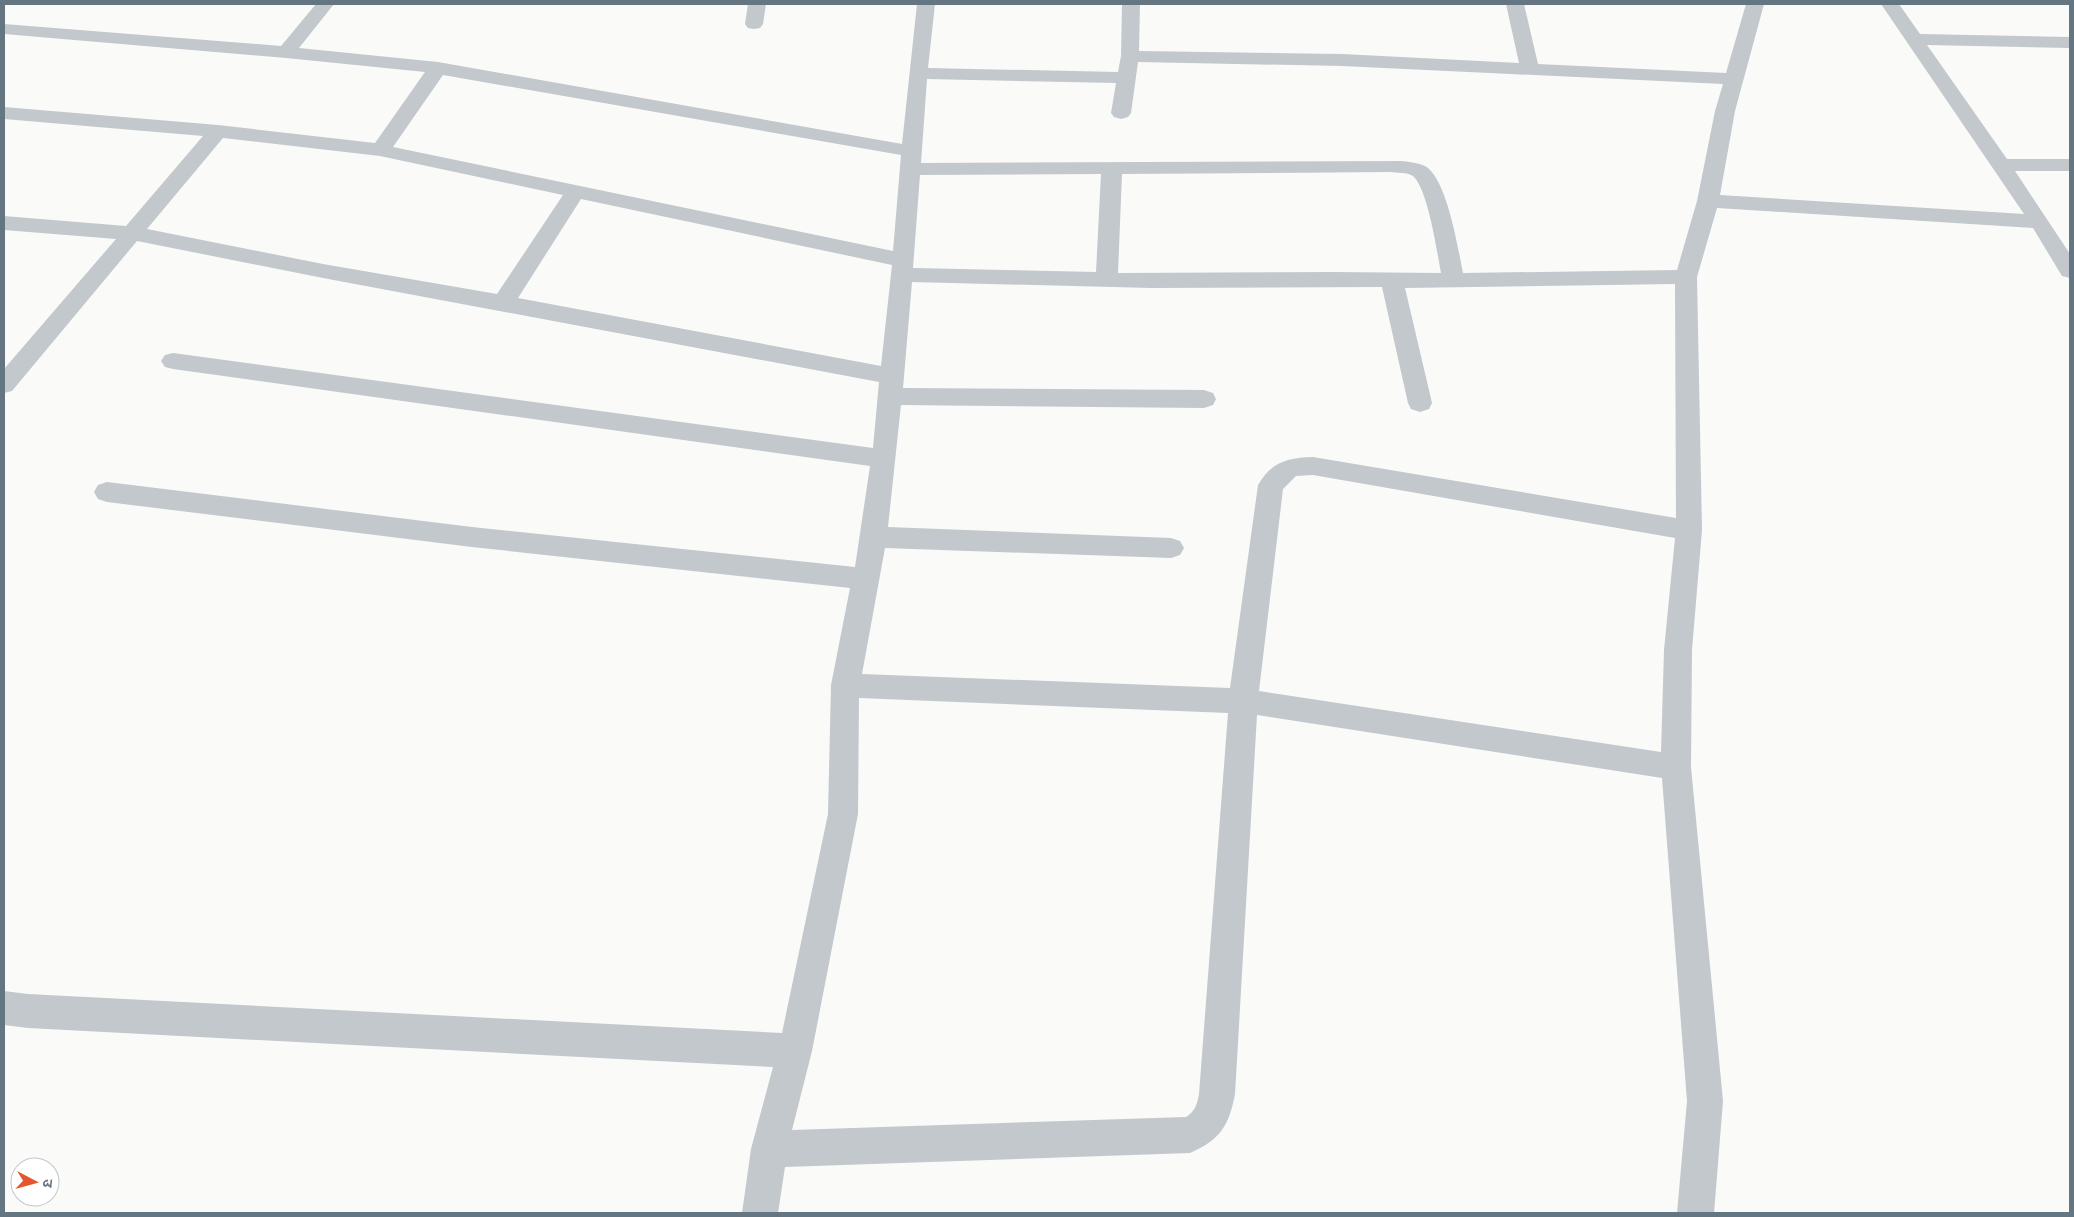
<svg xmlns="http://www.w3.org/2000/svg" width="2074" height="1217" font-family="'Roboto Condensed','Noto Sans Devanagari',sans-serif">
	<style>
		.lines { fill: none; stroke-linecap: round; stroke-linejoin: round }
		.street { fill: #c3c8cc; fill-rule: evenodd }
	</style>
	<rect width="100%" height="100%" fill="#fafaf8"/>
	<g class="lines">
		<path class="street" d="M 316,4 L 334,4 L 299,48 L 438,62 L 902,144 L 917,4 L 935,4 L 928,68 L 1118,72 L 1121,56 L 1122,4 L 1140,4 L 1139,51 L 1342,54 L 1519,63 L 1506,4 L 1524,4 L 1538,64 L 1726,73 L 1746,4 L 1764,4 L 1735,111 L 1720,195 L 2024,214 L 1881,4 L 1899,4 L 1920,34 L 2070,37 L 2070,48 L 1927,45 L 2007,159 L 2070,159 L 2070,171 L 2015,171 L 2070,254 L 2070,278 L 2062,276 L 2033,228 L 1717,208 L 1697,277 L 1702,530 L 1692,650 L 1691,767 L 1723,1101 L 1714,1213 L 1677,1213 L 1687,1101 L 1662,778 L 1257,715 L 1235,1094 C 1229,1126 1220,1140 1190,1153 L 785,1167 L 778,1213 L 742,1213 L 751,1149 L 773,1067 L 28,1028 L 4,1025 L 4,991 L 28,994 L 782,1033 L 828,814 L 831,685 L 850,588 L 472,547 L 107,502 L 98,499 L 94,492 L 98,485 L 107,482 L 472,527 L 855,567 L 870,466 L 173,369 L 165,367 L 161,361 L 165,355 L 173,353 L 873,448 L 879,382 L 323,278 L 137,241 L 12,391 L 4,393 L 4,369 L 116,239 L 4,230 L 4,216 L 126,226 L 203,136 L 4,119 L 4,107 L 218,125 L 375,143 L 425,72 L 286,58 L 4,34 L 4,24 L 281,46 ZM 1138,62 L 1342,66 L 1723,84 L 1715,111 L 1697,201 L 1677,270 L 1463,273 C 1458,249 1447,178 1425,166 C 1418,163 1410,162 1402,161 L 921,163 L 927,79 L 1116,83 L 1111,113 L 1114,117 L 1121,119 L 1128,117 L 1131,113 ZM 443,75 L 901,155 L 893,251 L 393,147 ZM 223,138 L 380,156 L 563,195 L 497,294 L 323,264 L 147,229 ZM 1390,172 C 1397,173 1407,172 1413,176 C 1428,189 1437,252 1441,273 L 1334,272 L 1118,273 L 1122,174 ZM 1101,174 L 1096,272 L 913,268 L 920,175 ZM 581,199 L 892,265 L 881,366 L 518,298 ZM 912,282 L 1151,288 L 1382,287 L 1408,403 L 1411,409 L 1420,412 L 1429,409 L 1432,403 L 1405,288 L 1675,284 L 1676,518 L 1313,457 C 1288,458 1272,461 1258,485 L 1230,688 L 862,674 L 885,548 L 1171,558 L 1180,555 L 1184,548 L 1180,541 L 1171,538 L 888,527 L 901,405 L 1204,408 L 1213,405 L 1216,399 L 1213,393 L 1204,390 L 903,388 ZM 1313,475 L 1675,538 L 1664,650 L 1661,752 L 1259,691 L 1283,489 L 1296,476 ZM 859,698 L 1228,713 L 1199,1094 C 1197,1105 1195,1111 1186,1117 L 792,1130 L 812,1051 L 858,814 Z
			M 748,4 L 766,4 L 763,24 L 760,28 L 754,29 L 748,28 L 745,24 Z"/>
	</g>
	<rect width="2074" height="1217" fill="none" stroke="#657683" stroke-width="10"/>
	<g transform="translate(35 1182) rotate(96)"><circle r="24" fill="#ffffff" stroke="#c1c8cd"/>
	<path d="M0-4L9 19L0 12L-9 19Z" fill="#e4572e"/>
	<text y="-8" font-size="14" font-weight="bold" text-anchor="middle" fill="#657683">उ</text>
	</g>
</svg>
